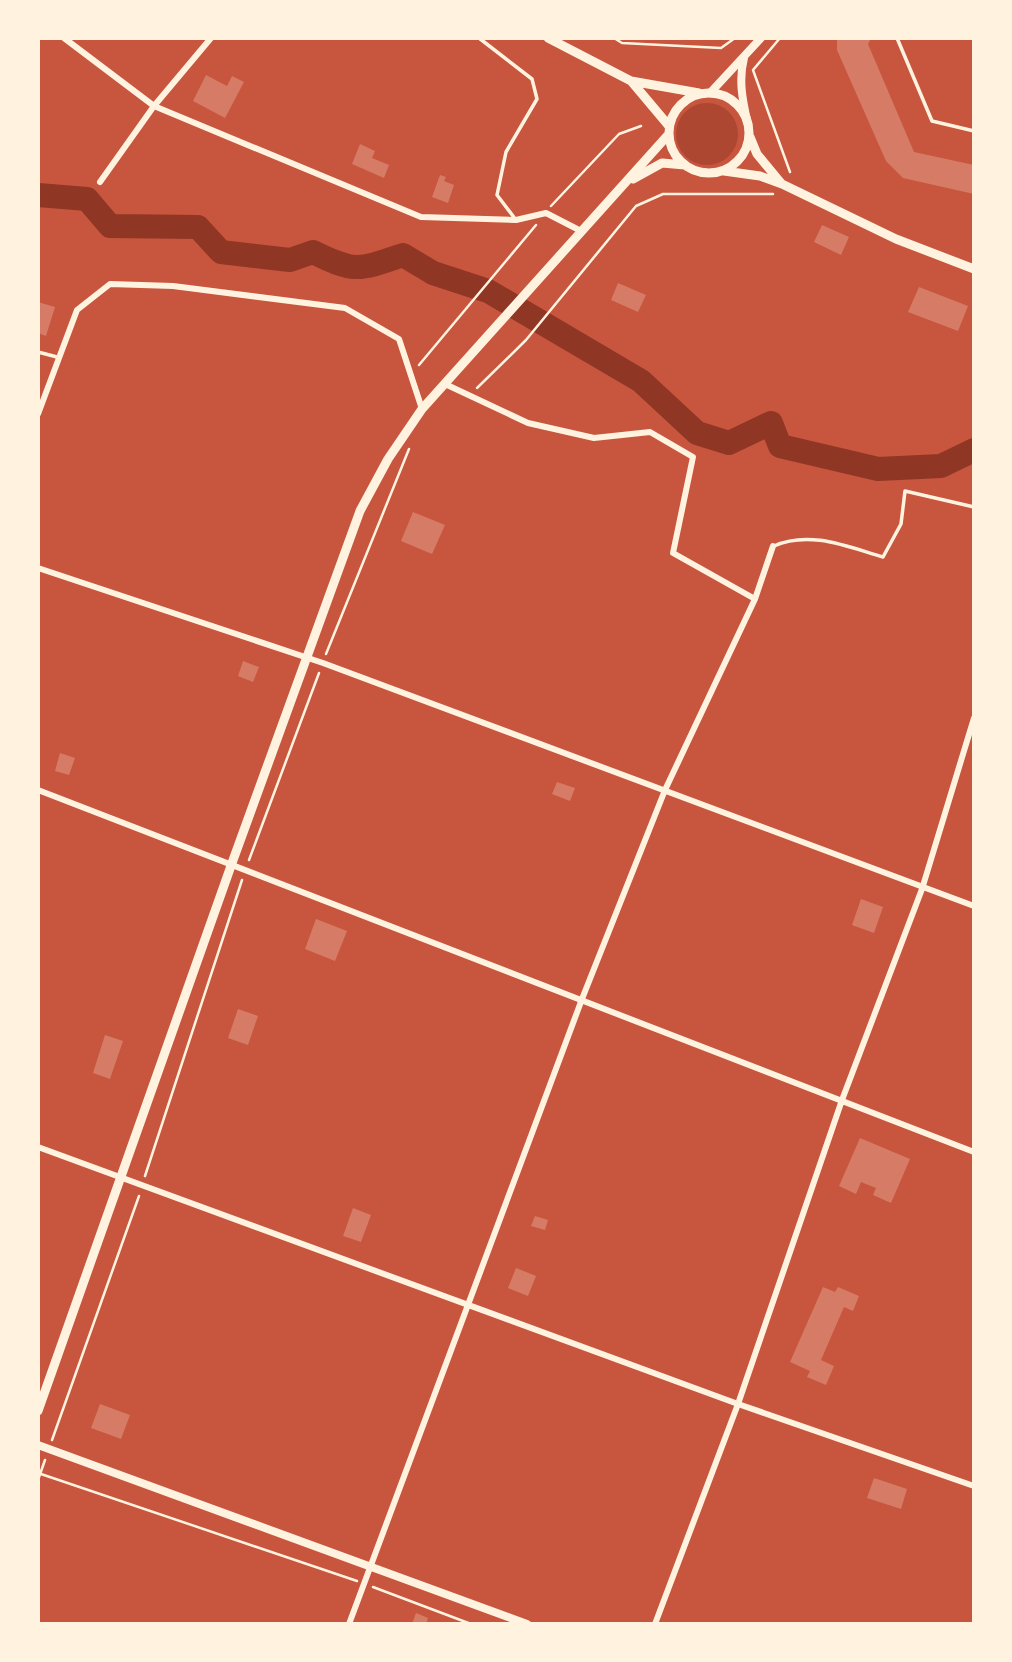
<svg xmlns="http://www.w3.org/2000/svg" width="1012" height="1662" font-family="'Noto Sans',sans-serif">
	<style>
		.green { fill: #ae4732 }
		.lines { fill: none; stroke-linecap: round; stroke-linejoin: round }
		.river { stroke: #8f3625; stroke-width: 24 }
		.building { fill: #d67c66 }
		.path { stroke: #fff3e0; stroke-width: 2.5 }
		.service { stroke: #fff3e0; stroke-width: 3.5 }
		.minor { stroke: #fff3e0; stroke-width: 6 }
		.tertiary { stroke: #fff3e0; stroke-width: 8 }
		.secondary { stroke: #fff3e0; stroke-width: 9 }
	</style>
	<rect width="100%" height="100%" fill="#c8553d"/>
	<path class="green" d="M676 134a31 31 0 1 1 62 0a31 31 0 1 1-62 0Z"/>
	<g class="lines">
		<path class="river" d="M 38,195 L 87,199 L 110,226 L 198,227 L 221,252 L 290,260 L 313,252 C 355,273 359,270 403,255 L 433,273 L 488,291 L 641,381 L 697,433 L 729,443 L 771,423 L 780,446 L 878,469 L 941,466 L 974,450"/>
	</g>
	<path class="building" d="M 837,38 L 871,38 L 868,44 L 914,152 L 974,165 L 974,194 L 903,178 L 886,161 L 837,50 Z
		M 206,75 L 227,86 L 232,76 L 244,82 L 225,118 L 193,101 Z
		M 360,144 L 375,151 L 372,158 L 389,165 L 384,178 L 352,164 Z
		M 440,175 L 446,177 L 444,181 L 454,185 L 448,203 L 432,197 Z
		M 822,225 L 849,237 L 841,255 L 814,242 Z
		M 618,283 L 646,295 L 638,312 L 611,300 Z
		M 919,287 L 968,306 L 958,331 L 908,312 Z
		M 38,302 L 55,307 L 46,336 L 38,333 Z
		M 413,512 L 445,525 L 432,554 L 401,541 Z
		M 243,661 L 259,667 L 253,682 L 238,676 Z
		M 60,753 L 75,758 L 69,775 L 55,771 Z
		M 557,782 L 575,788 L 570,801 L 552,794 Z
		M 861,899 L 883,907 L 874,933 L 852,925 Z
		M 316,919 L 347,931 L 335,961 L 305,949 Z
		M 238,1009 L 258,1016 L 248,1045 L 228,1038 Z
		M 105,1035 L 123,1041 L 110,1079 L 93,1073 Z
		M 860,1138 L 910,1159 L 891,1203 L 873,1195 L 876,1188 L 861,1182 L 856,1194 L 839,1186 Z
		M 353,1208 L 371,1215 L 361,1242 L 343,1236 Z
		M 535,1216 L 548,1220 L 545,1230 L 531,1226 Z
		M 516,1268 L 536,1276 L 528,1296 L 508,1288 Z
		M 823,1287 L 835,1292 L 838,1287 L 859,1296 L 853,1311 L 844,1307 L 821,1360 L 834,1366 L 826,1385 L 807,1377 L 810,1371 L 790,1362 Z
		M 100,1404 L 130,1415 L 121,1439 L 91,1428 Z
		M 874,1478 L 907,1489 L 901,1509 L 867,1498 Z
		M 416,1613 L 428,1618 L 426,1624 L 412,1624 Z"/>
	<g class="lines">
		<path class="path" d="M 614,38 L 622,43 L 721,48 L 735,38
			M 780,38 L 753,70 L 790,172
			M 551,206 L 619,134 L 641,126
			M 419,365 L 536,225
			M 477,388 L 526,340 L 636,206 L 663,194 L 773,194
			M 326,654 L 409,449
			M 249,860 L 319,673
			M 145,1176 L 242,880
			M 52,1440 L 139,1196
			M 38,1473 L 357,1581
			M 38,1480 L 45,1460
			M 373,1587 L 471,1624"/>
		<path class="service" d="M 479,38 L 532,79 L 537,99 L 506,152 L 497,195 L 516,220
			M 897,38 L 932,121 L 974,131
			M 38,352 L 57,357
			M 774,546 C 810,530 848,547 883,557 L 901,524 L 905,491 L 974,507"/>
		<path class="minor" d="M 64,38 L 154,106 L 421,217 L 516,220 L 546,213 L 581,231
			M 100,182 L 154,106 L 211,38
			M 445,384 L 528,423 L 594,438 L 650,432 L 693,457 L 673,553 L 755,599
			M 38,414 L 77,310 L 110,284 L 173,286 L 345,308 L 399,339 L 422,409
			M 38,568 L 323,663 L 974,906
			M 38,790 L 974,1152
			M 38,1147 L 738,1404 L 974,1486
			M 349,1624 L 582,999 L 665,790 L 755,599 L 773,546
			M 655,1624 L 738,1404 L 842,1100 L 922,889 L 974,718"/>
		<path class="tertiary" d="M 744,58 C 738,81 743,102 748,125
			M 710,93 L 761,38
			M 38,1445 L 527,1624"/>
		<path class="secondary" d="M 548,38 L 631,81 L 699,93
			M 632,82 L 669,126
			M669 133a40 40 0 1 1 80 0a40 40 0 1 1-80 0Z
			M 750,137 L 757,154 L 781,183
			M 724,171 L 760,176 L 782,184 L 896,239 L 974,269
			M 633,179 L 662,163 L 685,165
			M 38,1411 L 232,863 L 360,511 L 388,459 L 422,409 L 668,135"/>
	</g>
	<rect width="1012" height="1662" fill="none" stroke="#fff3e0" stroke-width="80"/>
</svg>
